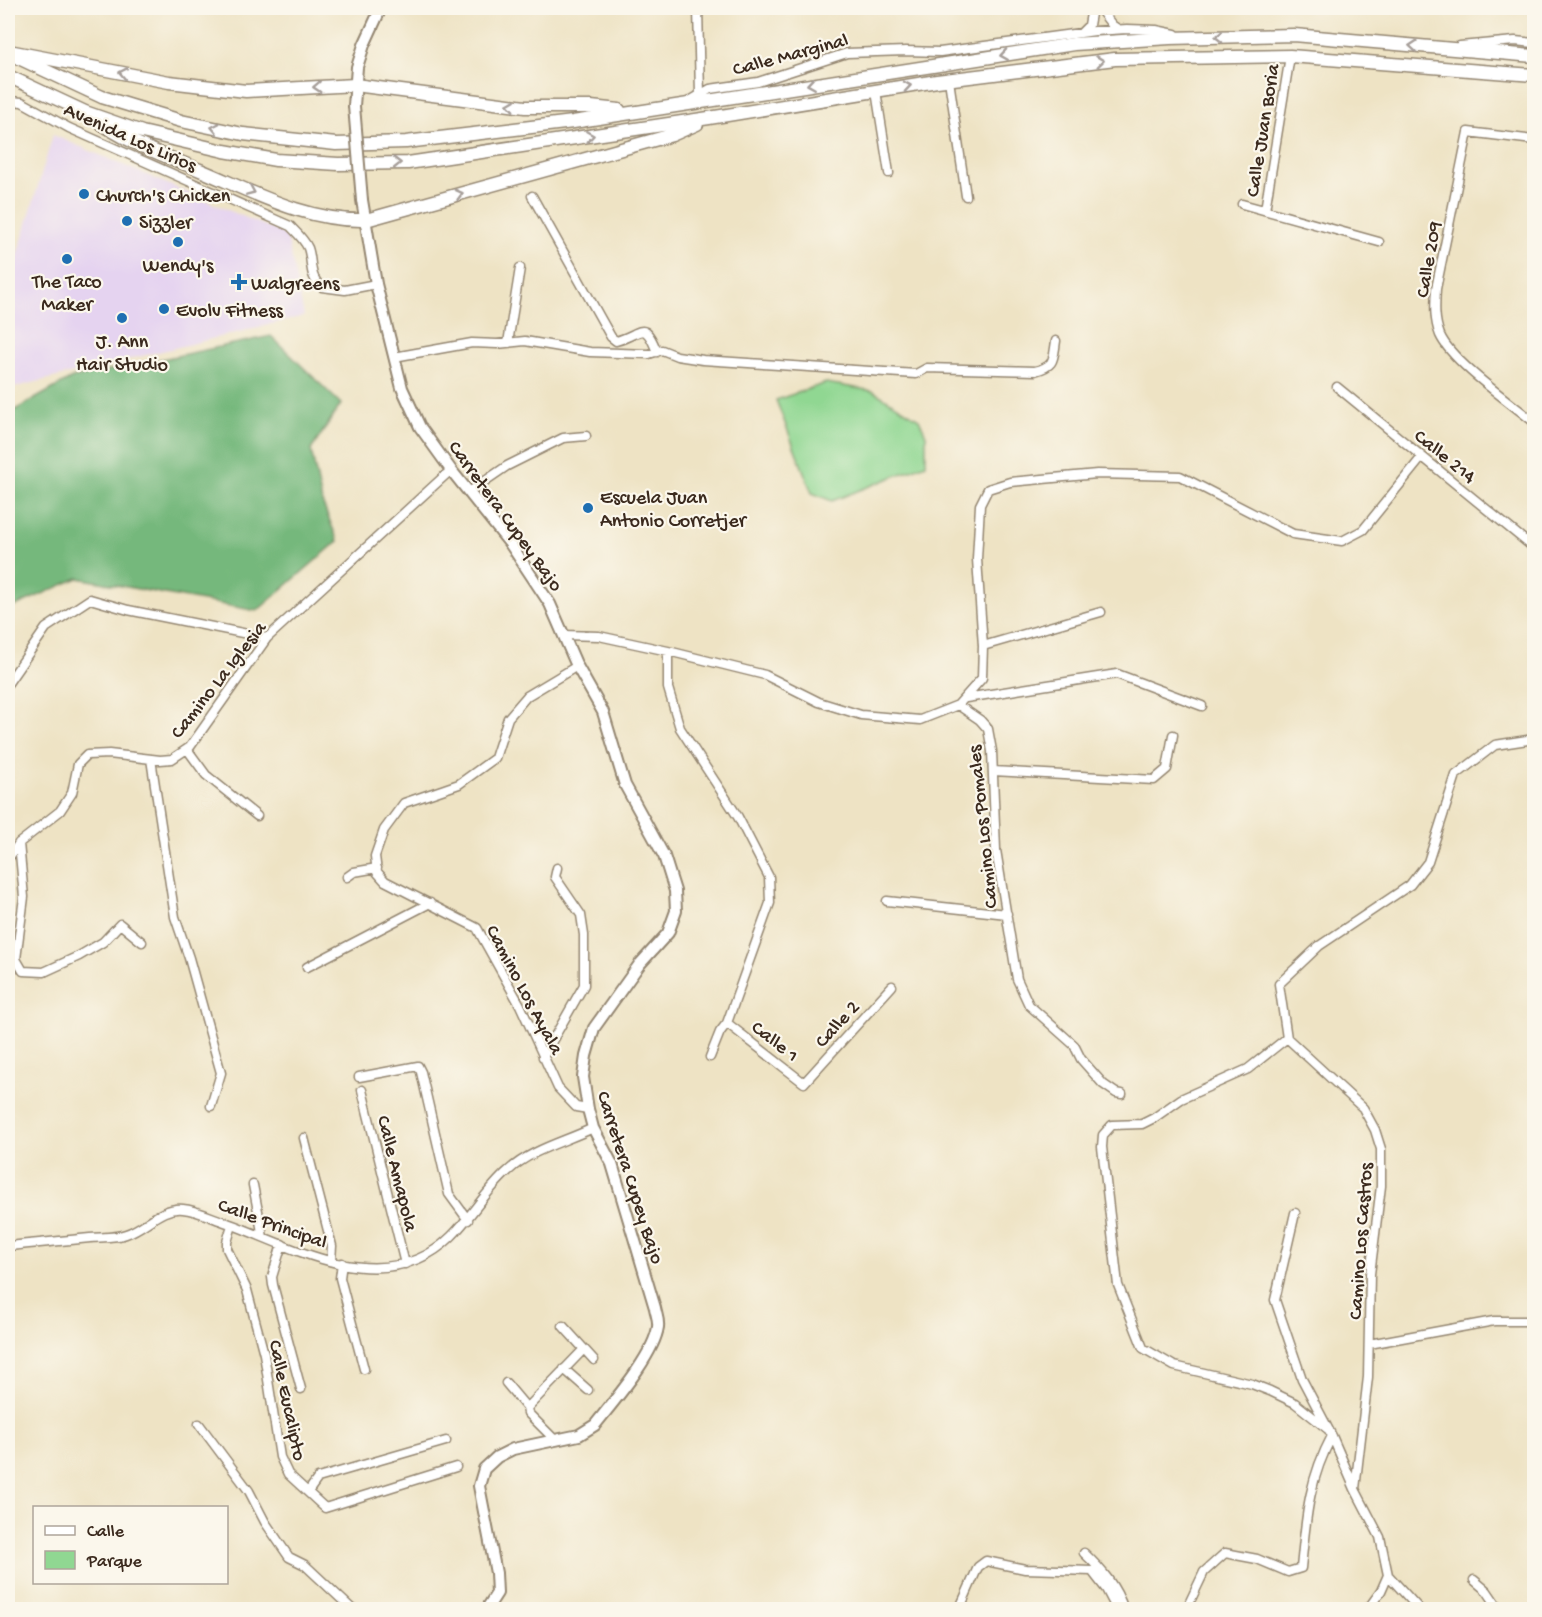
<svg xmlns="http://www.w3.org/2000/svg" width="1542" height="1617" font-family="'Gochi Hand',sans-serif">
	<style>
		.built { fill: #e5d3f0 }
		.green { fill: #90d792; stroke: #668058; stroke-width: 1.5 }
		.forest { fill: #74b87c; stroke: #58714d; stroke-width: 1.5 }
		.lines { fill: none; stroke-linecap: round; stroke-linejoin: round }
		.stream { stroke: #66c0e4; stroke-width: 3 }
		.street-casing { stroke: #948671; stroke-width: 11 }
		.secondary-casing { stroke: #948671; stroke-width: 14 }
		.primary-casing { stroke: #948671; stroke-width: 15 }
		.street { stroke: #fff; stroke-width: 8 }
		.secondary { stroke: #fff; stroke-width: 10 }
		.primary { stroke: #fff; stroke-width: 12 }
		.secondary-bridge-casing { stroke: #948671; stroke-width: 14; stroke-linecap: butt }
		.secondary-bridge { stroke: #fff; stroke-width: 10 }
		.oneway { stroke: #a79f9a }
		.poi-dot { fill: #1f6fb2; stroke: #fbf7ec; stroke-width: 2 }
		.labels { text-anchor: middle; stroke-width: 4.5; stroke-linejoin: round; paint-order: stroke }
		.street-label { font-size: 20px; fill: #3b2a1e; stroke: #fbf7ec }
		.poi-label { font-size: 20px; fill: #3b2a1e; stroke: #fbf7ec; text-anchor: start }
	</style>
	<rect width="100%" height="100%" fill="#fbf7ec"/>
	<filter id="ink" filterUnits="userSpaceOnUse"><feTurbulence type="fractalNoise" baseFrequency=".0167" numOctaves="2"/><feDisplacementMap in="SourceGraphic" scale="12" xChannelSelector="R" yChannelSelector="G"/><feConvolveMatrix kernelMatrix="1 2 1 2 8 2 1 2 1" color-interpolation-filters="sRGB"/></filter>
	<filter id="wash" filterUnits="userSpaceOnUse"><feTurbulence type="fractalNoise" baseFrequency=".008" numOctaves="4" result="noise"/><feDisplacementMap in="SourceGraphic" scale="24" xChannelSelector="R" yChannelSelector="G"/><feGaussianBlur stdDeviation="1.35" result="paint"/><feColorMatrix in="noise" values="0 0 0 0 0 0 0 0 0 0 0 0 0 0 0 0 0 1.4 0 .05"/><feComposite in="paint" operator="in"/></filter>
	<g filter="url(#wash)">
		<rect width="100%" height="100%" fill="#eee3c4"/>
		<path class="built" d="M 53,135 L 282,233 L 287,237 L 304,316 L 12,388 L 8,380 L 8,288 Z"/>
		<path class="green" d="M 826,383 L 873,391 L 919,419 L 926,435 L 926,464 L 832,501 L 812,493 L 776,400 Z"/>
		<path class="forest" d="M 271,336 L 341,404 L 311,450 L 322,502 L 338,541 L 257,611 L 78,578 L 11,608 L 8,607 L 8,414 L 72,378 Z"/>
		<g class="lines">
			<path class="stream" d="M 1532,934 L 1534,933"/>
		</g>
	</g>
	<g filter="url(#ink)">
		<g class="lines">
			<g class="street-casing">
				<path id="street" d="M 698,8 L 700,95
					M 1099,8 L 1112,25 L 1118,29
					M 1081,33 L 1089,25 L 1092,8
					M 1460,46 L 1515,41 L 1534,43
					M 949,80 L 966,196
					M 876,91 L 889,173
					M 688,102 L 710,89 L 758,82 L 847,53 L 906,51 L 940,52 L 1095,31 L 1127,29 L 1156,30 L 1175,34
					M 8,103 L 11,101 L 22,102 L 69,128 L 290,226 C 296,232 304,239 308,248 C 313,262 308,277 322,287 L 345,290 L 376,284
					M 1534,140 L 1468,132 L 1436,289 C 1435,305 1434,320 1440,335 C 1452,362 1510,402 1534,422
					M 532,196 L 611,337 L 616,341 C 642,334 644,318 657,352
					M 1242,204 L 1379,242
					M 1265,210 L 1290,56
					M 1534,251 L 1534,265
					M 508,343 L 520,268
					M 394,357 L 472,343 L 497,344 L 525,341 L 590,352 L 649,354 L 662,350 L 677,356 L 703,360 L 916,374 L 927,368 L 1035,371 C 1055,366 1053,360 1056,341
					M 1337,387 L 1534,548
					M 469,492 L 507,466 L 563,438 L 586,436
					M 563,635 L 599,636 L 668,651 L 765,675 L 819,702 L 861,715 L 920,720 L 958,705 L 982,678 L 983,646 L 977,559 L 980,505 L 988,489 L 1010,482 L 1097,474 L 1180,476 L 1293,534 L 1342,541 L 1363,530 L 1422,457
					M 983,646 L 1101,612
					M 668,651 L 668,688 L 680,728 L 738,817 L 769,877 L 770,903 L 727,1023 L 720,1032 L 710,1057
					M 577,666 L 527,696 L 508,718 L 495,758 L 459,784 L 404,803 L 384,830 L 375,856 L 377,872 L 385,881 L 477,928 L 520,1005 L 558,1088 L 576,1107 L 588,1109
					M 8,683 L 46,628 L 90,599 L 128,610 L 267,638
					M 966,698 L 1117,674 L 1202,706
					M 958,705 L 980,720 L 988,729 L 992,751 L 996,850 L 1017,979 L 1029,1005 L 1074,1045 L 1081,1059 L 1103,1084 L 1116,1093 L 1122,1094
					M 187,749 L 206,775 L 257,816
					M 151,759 L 175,917 L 189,958 L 221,1073 L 211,1106
					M 993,771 L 1154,780 L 1167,769 L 1173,735
					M 19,843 L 24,897 L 16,959 L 23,971 L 44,972 L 79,956 L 103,942 L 120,924 L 142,942
					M 8,859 L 19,843 L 60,811 L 72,793 L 78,764 L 87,755 L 109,754 L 160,760 L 172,759 L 190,747 L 267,638 L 451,470
					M 347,877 L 354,872 L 377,868
					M 887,901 L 1007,914
					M 307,967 L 430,903
					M 727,1023 L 804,1083 L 892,986
					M 1287,1038 L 1248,1069 L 1181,1099 L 1154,1118 L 1142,1124 L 1112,1125 L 1103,1135 L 1102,1147 L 1118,1285 L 1143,1348 L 1174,1366 L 1252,1384 L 1270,1391 L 1295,1403 L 1329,1430
					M 543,1057 L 584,985 L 584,935 L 581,915 L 555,877 L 557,868
					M 359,1077 L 418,1066 L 421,1072 L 449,1194 L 468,1220
					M 362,1090 L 405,1264
					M 304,1138 L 332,1246 L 331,1261
					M 253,1185 L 263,1237
					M 1295,1213 L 1275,1300 L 1302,1379 L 1332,1436 L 1355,1489
					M 232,1225 L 227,1242 L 227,1249 L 247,1290 L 264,1354 L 280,1457 L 288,1474 L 325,1508 L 456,1467
					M 282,1244 L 272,1277 L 273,1285 L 301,1389
					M 9,1246 C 36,1243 63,1241 90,1238 C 102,1237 115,1238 126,1234 C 147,1227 160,1207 183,1209 C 196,1210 210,1217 222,1221 C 282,1242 354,1286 418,1259 C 460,1242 476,1199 508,1171 C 532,1149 564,1142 593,1128
					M 342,1263 L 340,1278 L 364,1369
					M 563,1326 L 594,1360
					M 1369,1344 L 1494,1321 L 1534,1321
					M 564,1369 L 588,1390
					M 506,1383 L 527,1408
					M 199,1424 L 249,1491 L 265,1522 L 289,1557 L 305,1565 L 353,1610
					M 554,1439 L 528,1413 L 527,1408 L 583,1350
					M 308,1492 L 318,1478 L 446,1441
					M 1084,1553 C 1102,1570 1116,1586 1124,1610
					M 1388,1575 L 1420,1610
					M 1474,1580 L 1487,1591 L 1500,1610
					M 959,1610 L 978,1567 L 986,1561 L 1025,1569 L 1092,1571 L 1106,1589 L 1117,1610
					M 1186,1610 L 1204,1572 L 1225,1553 L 1257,1559 L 1288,1572 L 1301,1568 C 1306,1519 1308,1481 1332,1436
					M 1367,1610 L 1381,1591 L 1388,1575 L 1380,1537 L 1355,1489 L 1368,1377 L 1370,1274 L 1381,1186 L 1381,1149 L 1375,1130 L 1363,1108 L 1287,1038 L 1279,984 L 1319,946 L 1410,885 L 1428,862 L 1456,775 L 1495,745 L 1534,739"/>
			</g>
			<g class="secondary-casing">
				<path id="secondary" d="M 354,106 L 357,67 L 364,45 L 381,8
					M 362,200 L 376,284 L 402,388 L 420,427 L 451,470 L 511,545 L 550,604 L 577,666 L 603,712 L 625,785 L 664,856 L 675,891 L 676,911 L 668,933 L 639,965 L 594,1028 L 586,1056 L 583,1077 L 588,1109 L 593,1128 L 612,1164 L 655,1308 C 656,1314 659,1320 658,1327 C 654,1355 613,1402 595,1425 L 579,1435 L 513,1449 L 497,1457 L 484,1469 L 479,1486 L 496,1573 L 497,1593 L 486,1610"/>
			</g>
			<g class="primary-casing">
				<path id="primary" d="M 14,52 L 169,82 L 246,91 L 355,85 L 525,107 L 591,107 L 619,110
					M 8,53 L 102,97 L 181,121 L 243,134 L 336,144 L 406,142 L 573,122 L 1074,44 L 1170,38 L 1294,35 L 1534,56
					M 8,76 L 85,112 L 142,132 L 224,151 L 276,160 L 338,164 L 408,163 L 709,118 L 937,81 L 1115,59 L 1290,56 L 1534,75
					M 94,118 C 125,142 164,155 200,170 C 253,192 307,222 366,220 L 672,135 L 697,124"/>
			</g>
			<use href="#street" class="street"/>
			<use href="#secondary" class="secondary"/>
			<use href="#primary" class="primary"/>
			<g class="secondary-bridge-casing">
				<path id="secondary-bridge" d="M 354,106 L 362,200"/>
			</g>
			<use href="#secondary-bridge" class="secondary-bridge"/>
		</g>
		<defs><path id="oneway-chevron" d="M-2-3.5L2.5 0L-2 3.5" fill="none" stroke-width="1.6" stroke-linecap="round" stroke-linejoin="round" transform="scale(1.5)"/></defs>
		<g class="oneway">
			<use href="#oneway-chevron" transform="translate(1219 37) rotate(179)"/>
			<use href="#oneway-chevron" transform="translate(1413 46) rotate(-175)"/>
			<use href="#oneway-chevron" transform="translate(1004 55) rotate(171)"/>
			<use href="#oneway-chevron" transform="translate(1100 61) rotate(-7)"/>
			<use href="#oneway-chevron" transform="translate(123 73) rotate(-169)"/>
			<use href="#oneway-chevron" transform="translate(811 84) rotate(171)"/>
			<use href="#oneway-chevron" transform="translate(907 86) rotate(-9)"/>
			<use href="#oneway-chevron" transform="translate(317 87) rotate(177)"/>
			<use href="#oneway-chevron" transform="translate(511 105) rotate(-172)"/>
			<use href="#oneway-chevron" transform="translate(215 128) rotate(-168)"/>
			<use href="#oneway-chevron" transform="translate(590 136) rotate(-8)"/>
			<use href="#oneway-chevron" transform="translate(397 163) rotate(-1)"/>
			<use href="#oneway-chevron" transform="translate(251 191) rotate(23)"/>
			<use href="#oneway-chevron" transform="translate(459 194) rotate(-15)"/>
		</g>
	</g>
	<g class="poi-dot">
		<circle cx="84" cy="194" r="6"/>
		<circle cx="127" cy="221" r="6"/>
		<circle cx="178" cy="242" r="6"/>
		<circle cx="67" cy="259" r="6"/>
		<path d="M236 273h6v6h6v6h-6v6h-6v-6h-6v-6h6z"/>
		<circle cx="164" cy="309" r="6"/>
		<circle cx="122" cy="318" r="6"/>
		<circle cx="588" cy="508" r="6"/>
	</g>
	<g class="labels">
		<g class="street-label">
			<text transform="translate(790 53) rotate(-15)" y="7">Calle Marginal</text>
			<text transform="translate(1261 130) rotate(-81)" y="7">Calle Juan Boria</text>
			<text transform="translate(131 136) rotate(24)" y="7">Avenida Los Lirios</text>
			<text transform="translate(1427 259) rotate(-80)" y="7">Calle 209</text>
			<text transform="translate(1446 455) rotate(39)" y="7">Calle 214</text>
			<text transform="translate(507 515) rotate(54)" y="7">Carretera Cupey Bajo</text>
			<text transform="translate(217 679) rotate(-52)" y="7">Camino La Iglesia</text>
			<text transform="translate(981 827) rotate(-96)" y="7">Camino Los Pomales</text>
			<text transform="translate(526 989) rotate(62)" y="7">Camino Los Ayala</text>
			<text transform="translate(836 1023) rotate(-48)" y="7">Calle 2</text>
			<text transform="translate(776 1040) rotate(38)" y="7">Calle 1</text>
			<text transform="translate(399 1173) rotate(76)" y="7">Calle Amapola</text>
			<text transform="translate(632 1177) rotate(72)" y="7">Carretera Cupey Bajo</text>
			<text transform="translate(273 1222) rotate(20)" y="7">Calle Principal</text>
			<text transform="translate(1359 1241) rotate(-86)" y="7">Camino Los Castros</text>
			<text transform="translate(289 1400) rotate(78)" y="7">Calle Eucalipto</text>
		</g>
		<g class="poi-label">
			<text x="96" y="201">Church's Chicken</text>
			<text x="139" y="228">Sizzler</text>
			<text x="178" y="271" text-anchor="middle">Wendy's</text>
			<text x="67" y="287" text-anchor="middle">The Taco<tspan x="67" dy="23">Maker</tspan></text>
			<text x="251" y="289">Walgreens</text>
			<text x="176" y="316">Evolv Fitness</text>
			<text x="122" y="347" text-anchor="middle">J. Ann<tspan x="122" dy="23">Hair Studio</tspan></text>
			<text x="600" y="503">Escuela Juan<tspan x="600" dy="23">Antonio Corretjer</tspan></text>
		</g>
	</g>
	<rect width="1542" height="1617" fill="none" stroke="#fbf7ec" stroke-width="30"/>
	<rect x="33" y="1506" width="195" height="78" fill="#fbf7ec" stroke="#aea59a" stroke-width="1.5"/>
	<rect x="45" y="1526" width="30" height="9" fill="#ffffff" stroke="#aea59a" stroke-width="1.5"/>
	<text x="87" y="1536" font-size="18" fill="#3b2a1e">Calle</text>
	<rect x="45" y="1551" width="30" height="18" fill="#90d792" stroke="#aea59a" stroke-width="1.5"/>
	<text x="87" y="1566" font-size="18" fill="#3b2a1e">Parque</text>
</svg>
